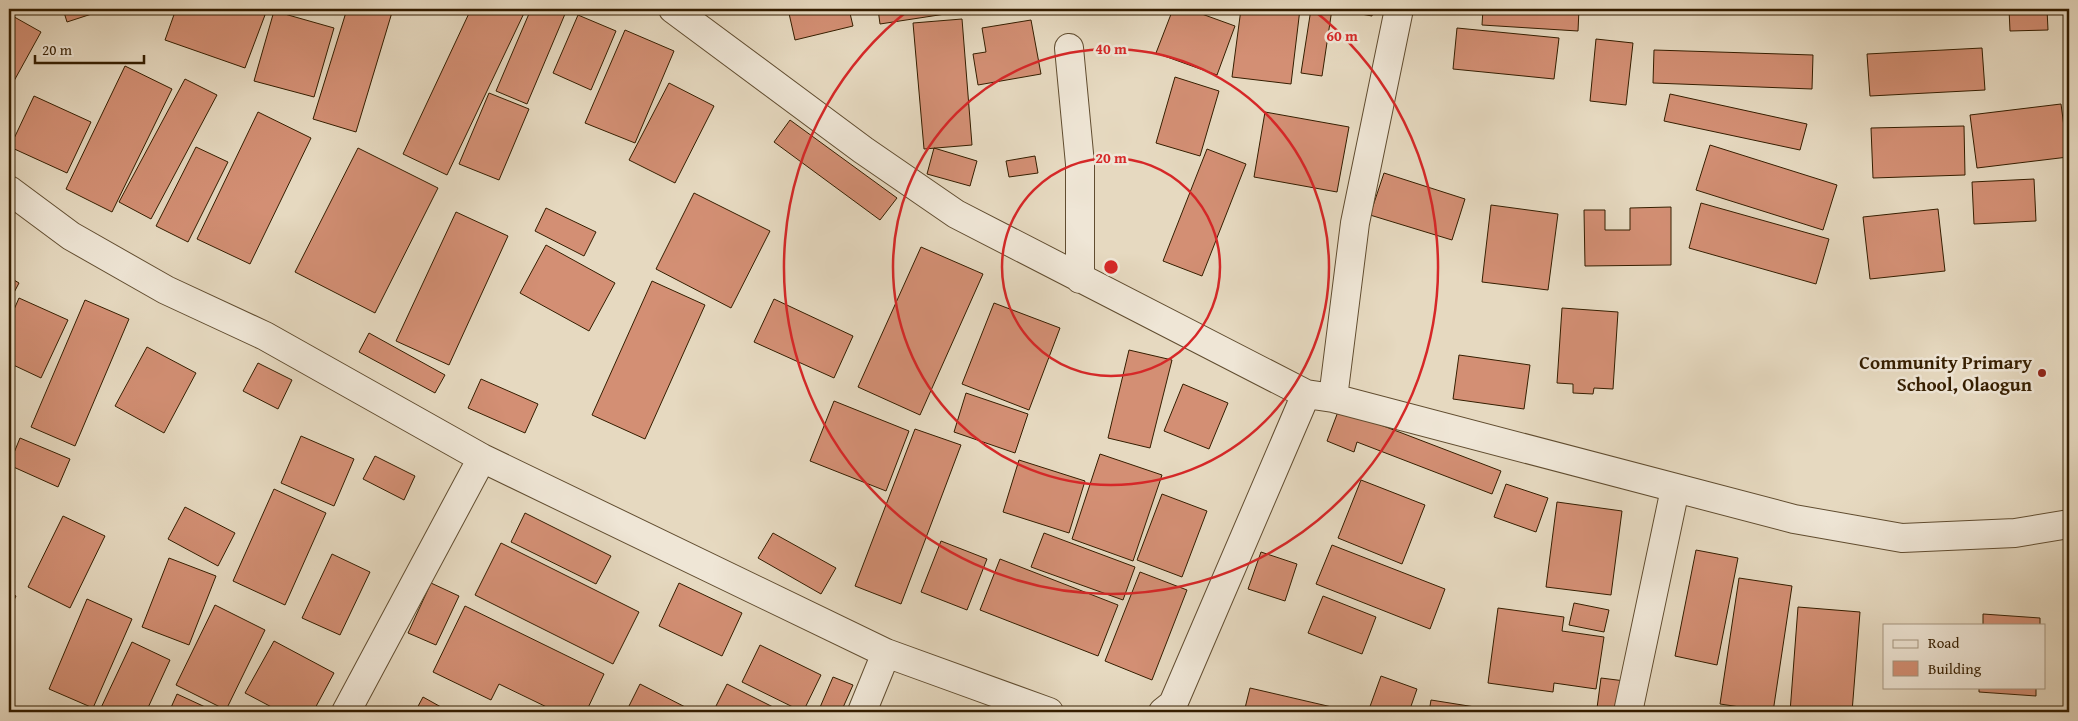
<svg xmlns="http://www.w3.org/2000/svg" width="2078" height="721" font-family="'Gentium Book Plus',serif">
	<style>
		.building { fill: #d38f74; stroke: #351e00 }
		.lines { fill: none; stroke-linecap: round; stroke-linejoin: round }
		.street-casing { stroke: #614d30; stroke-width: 30 }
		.street { stroke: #efe6d6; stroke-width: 28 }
		.ring { fill: none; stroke: #d62828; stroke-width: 2.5 }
		.poi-dot { fill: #8f2418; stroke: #efe6d6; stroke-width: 2 }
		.labels { text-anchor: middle; stroke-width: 5; stroke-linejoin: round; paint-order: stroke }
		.poi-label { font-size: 19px; font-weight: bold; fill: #351e00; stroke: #efe6d6; text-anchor: end }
		.centre { fill: #d62828; stroke: #efe6d6; stroke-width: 2.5 }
		.ring-label { font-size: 15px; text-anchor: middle; font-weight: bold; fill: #d62828; stroke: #efe6d6; stroke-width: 5; stroke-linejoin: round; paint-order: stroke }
	</style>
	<rect width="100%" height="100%" fill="#e6d9c0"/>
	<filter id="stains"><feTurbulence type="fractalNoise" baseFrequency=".004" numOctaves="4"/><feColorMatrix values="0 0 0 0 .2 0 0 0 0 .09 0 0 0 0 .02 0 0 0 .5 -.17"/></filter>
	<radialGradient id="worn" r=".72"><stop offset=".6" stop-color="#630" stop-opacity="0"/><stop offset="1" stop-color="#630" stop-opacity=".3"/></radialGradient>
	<path class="building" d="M 63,9 L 107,9 L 67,22 Z
		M 176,9 L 246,9 L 265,15 L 245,68 L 165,40 Z
		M 347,9 L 393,9 L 356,132 L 313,119 Z
		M 471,9 L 526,9 L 447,175 L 403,154 Z
		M 531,9 L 551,9 L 565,14 L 527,104 L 496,91 Z
		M 788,9 L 849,9 L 853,26 L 795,40 Z
		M 878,9 L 978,9 L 880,24 Z
		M 1173,9 L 1188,9 L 1235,26 L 1217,75 L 1156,53 Z
		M 1241,9 L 1300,9 L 1291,84 L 1232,77 Z
		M 1311,9 L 1332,9 L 1322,76 L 1301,73 Z
		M 1339,9 L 1373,9 L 1372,16 L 1339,10 Z
		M 1483,9 L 1579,9 L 1578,31 L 1482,25 Z
		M 2009,9 L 2047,9 L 2048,30 L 2010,31 Z
		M 274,11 L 334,28 L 314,97 L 254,81 Z
		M 9,14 L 41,32 L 9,90 Z
		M 578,15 L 616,31 L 591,90 L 553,73 Z
		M 962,19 L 972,145 L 924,149 L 913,23 Z
		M 1031,20 L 1041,74 L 978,85 L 973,54 L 986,52 L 982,28 Z
		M 1457,28 L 1559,38 L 1554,79 L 1453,69 Z
		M 625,30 L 674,51 L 635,143 L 585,123 Z
		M 1596,39 L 1633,43 L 1626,105 L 1590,101 Z
		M 1982,48 L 1985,90 L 1870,96 L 1867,54 Z
		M 1654,50 L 1813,55 L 1812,89 L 1653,83 Z
		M 125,66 L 172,89 L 112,212 L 66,189 Z
		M 1175,77 L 1219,91 L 1200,156 L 1156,143 Z
		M 185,79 L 217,95 L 151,219 L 119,202 Z
		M 669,83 L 714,106 L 675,183 L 629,160 Z
		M 489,93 L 529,109 L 499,180 L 459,164 Z
		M 1670,94 L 1807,124 L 1800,150 L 1664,121 Z
		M 34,96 L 91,122 L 67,173 L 10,147 Z
		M 2061,104 L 2068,157 L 1977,168 L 1970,115 Z
		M 258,112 L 311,138 L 250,264 L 197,239 Z
		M 1265,112 L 1349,127 L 1337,192 L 1254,177 Z
		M 790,120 L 897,198 L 880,220 L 774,142 Z
		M 1964,126 L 1965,175 L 1873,178 L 1871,128 Z
		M 1710,145 L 1837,185 L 1823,230 L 1696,190 Z
		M 196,147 L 228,162 L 188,242 L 156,226 Z
		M 358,148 L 438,188 L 375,313 L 295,272 Z
		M 934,148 L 977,161 L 970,186 L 927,174 Z
		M 1207,149 L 1246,164 L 1202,276 L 1163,261 Z
		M 1035,156 L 1038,173 L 1009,177 L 1006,161 Z
		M 1384,173 L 1465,199 L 1452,240 L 1370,215 Z
		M 2034,179 L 2036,221 L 1974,224 L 1972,182 Z
		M 694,193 L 770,231 L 731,308 L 656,269 Z
		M 1701,203 L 1829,239 L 1816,284 L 1689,248 Z
		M 1491,205 L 1558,214 L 1548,290 L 1482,282 Z
		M 1671,207 L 1671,265 L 1585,266 L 1584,210 L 1605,210 L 1605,230 L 1630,230 L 1630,208 Z
		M 546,208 L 596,232 L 584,256 L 535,231 Z
		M 1938,209 L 1945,271 L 1870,279 L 1863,217 Z
		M 456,212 L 508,236 L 449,365 L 396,341 Z
		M 546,245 L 615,283 L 589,331 L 520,293 Z
		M 921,247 L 983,274 L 920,415 L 858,387 Z
		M 9,277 L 19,283 L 9,302 Z
		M 652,281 L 705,305 L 645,439 L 592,415 Z
		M 19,298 L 68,320 L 41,378 L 9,363 L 9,321 Z
		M 774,299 L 853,336 L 834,378 L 754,342 Z
		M 85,300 L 129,319 L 75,446 L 31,427 Z
		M 994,303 L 1060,328 L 1029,410 L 962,384 Z
		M 1562,308 L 1618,312 L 1613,389 L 1594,388 L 1593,394 L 1573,393 L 1573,384 L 1557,383 Z
		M 369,333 L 445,375 L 435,393 L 359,352 Z
		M 147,347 L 196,373 L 164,433 L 115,406 Z
		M 1129,350 L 1172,360 L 1150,448 L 1108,438 Z
		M 1459,355 L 1530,365 L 1524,409 L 1453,399 Z
		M 258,363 L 292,380 L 278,409 L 243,391 Z
		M 481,379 L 538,404 L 525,433 L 468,408 Z
		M 1183,384 L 1228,403 L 1209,449 L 1164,431 Z
		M 966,393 L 1028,414 L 1015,453 L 954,432 Z
		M 834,401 L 909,431 L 886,491 L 810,461 Z
		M 1339,409 L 1501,471 L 1492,494 L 1357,442 L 1354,452 L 1327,441 Z
		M 915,429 L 961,445 L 901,604 L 855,586 Z
		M 301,436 L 354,459 L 334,506 L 281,483 Z
		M 20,438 L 70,459 L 58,487 L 9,465 Z
		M 1100,454 L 1162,475 L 1133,561 L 1072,539 Z
		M 375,456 L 415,476 L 404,500 L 363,479 Z
		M 1019,460 L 1085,481 L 1069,533 L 1003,512 Z
		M 1361,480 L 1425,505 L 1402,564 L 1338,538 Z
		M 1506,484 L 1548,498 L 1536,532 L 1494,517 Z
		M 274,489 L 326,513 L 285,605 L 233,581 Z
		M 1162,494 L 1207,511 L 1182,577 L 1137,560 Z
		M 1557,502 L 1622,511 L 1611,595 L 1546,587 Z
		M 185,507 L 235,533 L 218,566 L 168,539 Z
		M 525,513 L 611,556 L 596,584 L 511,542 Z
		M 63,516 L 105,536 L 70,608 L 28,587 Z
		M 773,533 L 836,568 L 821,594 L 758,558 Z
		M 1044,533 L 1135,567 L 1123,600 L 1031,567 Z
		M 941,541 L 987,559 L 967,610 L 921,592 Z
		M 501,543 L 639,612 L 613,664 L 475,595 Z
		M 1332,545 L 1445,589 L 1430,629 L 1316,584 Z
		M 1696,550 L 1738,558 L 1717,665 L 1675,656 Z
		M 1261,552 L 1297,564 L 1285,601 L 1248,589 Z
		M 332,554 L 370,572 L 340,635 L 302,618 Z
		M 169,558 L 216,576 L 189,645 L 142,627 Z
		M 1000,559 L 1118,605 L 1098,656 L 980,610 Z
		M 1140,572 L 1187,590 L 1152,680 L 1105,661 Z
		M 1739,578 L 1792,586 L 1773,712 L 1720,704 Z
		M 431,583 L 459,596 L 436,645 L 408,633 Z
		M 679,583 L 742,613 L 722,656 L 659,626 Z
		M 9,592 L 16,596 L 9,610 Z
		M 1323,596 L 1376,617 L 1362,654 L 1308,633 Z
		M 87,599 L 132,619 L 93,708 L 49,689 Z
		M 1574,603 L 1609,610 L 1604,632 L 1569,625 Z
		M 215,605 L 265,630 L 226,710 L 176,685 Z
		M 465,606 L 604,674 L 586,712 L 557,712 L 499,684 L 491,700 L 433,672 Z
		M 1798,607 L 1860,612 L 1852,712 L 1790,712 Z
		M 1498,608 L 1564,617 L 1562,631 L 1604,637 L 1596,689 L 1554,683 L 1553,692 L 1488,683 Z
		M 1983,614 L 2040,618 L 2040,625 L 1983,625 Z
		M 274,641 L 334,673 L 313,712 L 281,712 L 245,693 Z
		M 132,642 L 170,660 L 146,712 L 99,712 Z
		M 760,645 L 821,675 L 803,712 L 742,682 Z
		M 1381,676 L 1417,689 L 1409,712 L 1368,712 Z
		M 833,677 L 853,685 L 841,712 L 818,712 Z
		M 1601,678 L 1625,681 L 1621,711 L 1597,708 Z
		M 640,684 L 695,712 L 626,712 Z
		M 727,684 L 783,712 L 713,712 Z
		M 1979,687 L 2036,687 L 2036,696 L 1979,692 Z
		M 1250,688 L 1349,711 L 1349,712 L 1244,712 Z
		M 177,694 L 216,712 L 169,712 Z
		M 423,697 L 450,712 L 415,712 Z
		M 1431,700 L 1475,707 L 1474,712 L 1429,712 Z"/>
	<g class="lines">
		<g class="street-casing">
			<path id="street" d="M 673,9 L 863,150 L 956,214 L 1306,394 L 1333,398 L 1794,519 L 1902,538 L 2015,533 L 2069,524
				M 1069,48 L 1080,164 L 1080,279
				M 9,190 L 71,236 L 166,290 L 265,336 L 482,458 L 886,653 L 1049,712
				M 1333,398 L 1355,223 L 1399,9
				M 346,712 L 482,458
				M 862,712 L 886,653
				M 1163,712 L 1173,704 L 1306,394
				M 1628,712 L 1675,489"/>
		</g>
		<use href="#street" class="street"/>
	</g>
	<g class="ring">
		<circle cx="1111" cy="267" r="109"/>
		<circle cx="1111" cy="267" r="218"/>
		<path d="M1312 9A327 327 0 1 1 910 9"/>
	</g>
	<circle class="poi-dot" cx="2042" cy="373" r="5"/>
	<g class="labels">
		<g class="poi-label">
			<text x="2032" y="369">Community Primary<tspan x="2032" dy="22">School, Olaogun</tspan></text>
		</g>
	</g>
	<circle cx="1111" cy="267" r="8" class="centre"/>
	<g class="ring-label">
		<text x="1342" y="41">60 m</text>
		<text x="1111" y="54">40 m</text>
		<text x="1111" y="163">20 m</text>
	</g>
	<rect width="2078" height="721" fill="none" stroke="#e6d9c0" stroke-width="30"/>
	<rect x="10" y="10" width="2058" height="701" fill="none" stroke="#351e00" stroke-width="2.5"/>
	<rect x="15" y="15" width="2048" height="691" fill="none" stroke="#351e00"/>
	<rect x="1883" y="624" width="162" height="65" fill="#efe6d6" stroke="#a59680"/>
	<rect x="1893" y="640" width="25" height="8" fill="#efe6d6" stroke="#a59680"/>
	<text x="1928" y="648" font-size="15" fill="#351e00">Road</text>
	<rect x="1893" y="661" width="25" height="15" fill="#d38f74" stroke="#a59680"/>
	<text x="1928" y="674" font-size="15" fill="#351e00">Building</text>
	<path d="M35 55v8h109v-8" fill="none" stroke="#351e00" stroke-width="2.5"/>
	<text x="42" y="55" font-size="15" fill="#351e00" stroke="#efe6d6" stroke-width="4" paint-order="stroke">20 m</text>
	<rect width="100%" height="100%" filter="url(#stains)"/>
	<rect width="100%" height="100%" fill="url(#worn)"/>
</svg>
